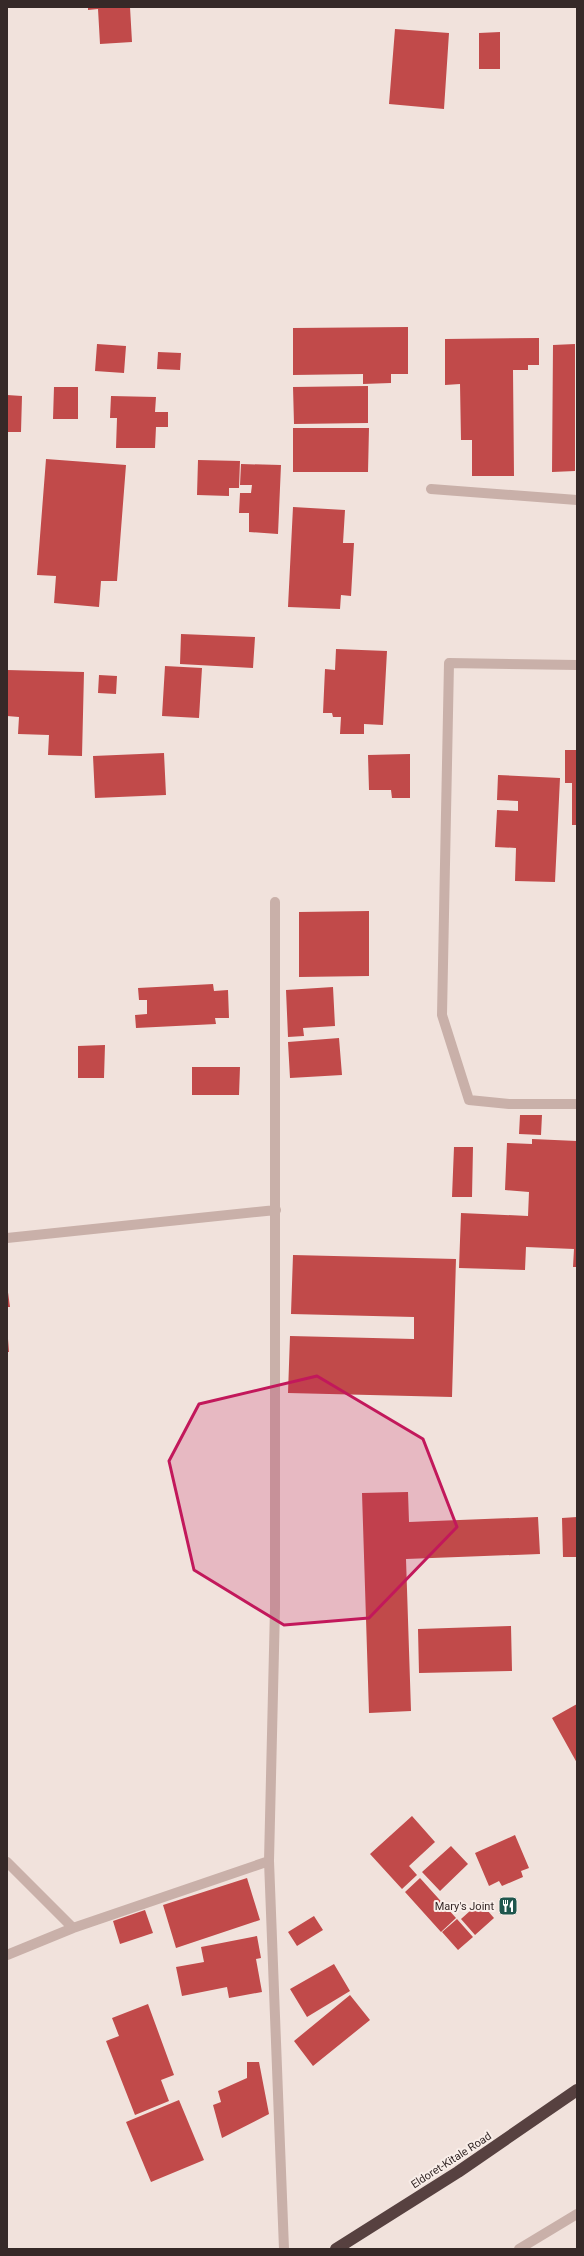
<svg xmlns="http://www.w3.org/2000/svg" width="584" height="2256" font-family="Roboto,sans-serif">
	<style>
		.building { fill: #c14a4a }
		.lines { fill: none; stroke-linecap: round; stroke-linejoin: round }
		.lane { stroke: #c9b0a9; stroke-width: 10 }
		.street { stroke: #c9b0a9; stroke-width: 10 }
		.highway { stroke: #574140; stroke-width: 12 }
		.marked { fill: #c2185b; fill-opacity: 0.2; stroke: #c2185b; stroke-width: 3; stroke-linejoin: round }
		.labels { text-anchor: middle; stroke-width: 4; stroke-linejoin: round; paint-order: stroke }
		.poi-label { font-size: 11px; fill: #362928; stroke: #f9eee9; text-anchor: end }
		.street-label { font-size: 11px; fill: #362928; stroke: #f9eee9 }
	</style>
	<rect width="100%" height="100%" fill="#f1e2dc"/>
	<path class="building" d="M 88,7 L 130,7 L 132,42 L 100,44 L 98,9 L 88,10 Z
		M 395,29 L 449,33 L 444,109 L 389,104 Z
		M 500,32 L 500,69 L 479,69 L 479,33 Z
		M 408,327 L 408,374 L 391,374 L 391,383 L 363,384 L 363,374 L 293,375 L 293,328 Z
		M 539,338 L 539,365 L 528,365 L 528,370 L 513,370 L 514,476 L 472,476 L 472,440 L 461,440 L 460,384 L 445,385 L 445,339 Z
		M 97,344 L 126,346 L 124,373 L 95,371 Z
		M 575,344 L 575,471 L 552,472 L 553,345 Z
		M 158,352 L 181,353 L 180,370 L 157,369 Z
		M 368,386 L 368,423 L 294,424 L 293,387 Z
		M 54,387 L 78,387 L 78,419 L 53,419 Z
		M 7,395 L 22,396 L 21,432 L 7,432 Z
		M 111,396 L 156,397 L 155,412 L 168,412 L 168,427 L 156,427 L 155,448 L 116,448 L 117,418 L 110,418 Z
		M 293,428 L 369,428 L 368,472 L 293,472 Z
		M 46,459 L 126,465 L 117,581 L 101,581 L 99,607 L 54,603 L 56,576 L 37,575 Z
		M 198,460 L 240,461 L 239,488 L 229,488 L 229,496 L 197,495 Z
		M 241,464 L 281,465 L 278,534 L 249,532 L 249,513 L 239,513 L 240,493 L 251,493 L 252,485 L 240,485 Z
		M 293,507 L 345,510 L 343,543 L 354,543 L 351,596 L 341,595 L 340,609 L 288,607 Z
		M 181,634 L 255,637 L 253,668 L 180,664 Z
		M 336,649 L 387,651 L 383,725 L 364,724 L 364,734 L 340,734 L 341,717 L 333,717 L 332,713 L 323,713 L 325,669 L 335,670 Z
		M 165,666 L 202,668 L 199,718 L 162,716 Z
		M 7,670 L 84,672 L 82,756 L 48,755 L 49,735 L 18,734 L 19,717 L 7,716 Z
		M 99,675 L 117,676 L 116,694 L 98,693 Z
		M 565,750 L 577,750 L 577,825 L 572,825 L 572,783 L 565,783 Z
		M 164,753 L 166,795 L 95,798 L 93,756 Z
		M 410,754 L 410,798 L 392,798 L 391,790 L 369,790 L 368,755 Z
		M 498,775 L 560,778 L 555,882 L 515,881 L 516,848 L 495,847 L 497,810 L 518,811 L 518,801 L 497,800 Z
		M 369,911 L 369,976 L 299,977 L 299,912 Z
		M 213,984 L 214,991 L 228,990 L 229,1018 L 215,1018 L 216,1024 L 136,1028 L 135,1015 L 147,1014 L 147,1000 L 139,1000 L 138,988 Z
		M 333,987 L 335,1026 L 303,1028 L 304,1036 L 288,1037 L 286,990 Z
		M 339,1038 L 342,1075 L 290,1078 L 288,1042 Z
		M 105,1045 L 104,1078 L 78,1078 L 78,1046 Z
		M 192,1067 L 240,1067 L 239,1095 L 192,1095 Z
		M 520,1115 L 542,1115 L 541,1135 L 519,1134 Z
		M 532,1139 L 577,1141 L 577,1267 L 573,1267 L 574,1249 L 526,1247 L 525,1270 L 459,1268 L 461,1213 L 528,1216 L 529,1192 L 505,1190 L 507,1143 L 532,1144 Z
		M 454,1147 L 473,1147 L 472,1197 L 452,1197 Z
		M 293,1255 L 456,1259 L 452,1397 L 288,1393 L 290,1336 L 414,1339 L 414,1317 L 291,1314 Z
		M 7,1285 L 10,1307 L 7,1307 Z
		M 7,1339 L 8,1339 L 9,1352 L 7,1352 Z
		M 408,1492 L 409,1522 L 538,1517 L 540,1554 L 406,1559 L 411,1711 L 369,1713 L 362,1493 Z
		M 577,1517 L 577,1557 L 563,1557 L 562,1518 Z
		M 511,1626 L 512,1671 L 419,1673 L 418,1629 Z
		M 577,1704 L 577,1763 L 552,1718 Z
		M 412,1816 L 435,1842 L 409,1866 L 417,1875 L 402,1889 L 370,1854 Z
		M 515,1835 L 529,1868 L 521,1871 L 523,1877 L 502,1886 L 499,1881 L 489,1886 L 475,1853 Z
		M 451,1846 L 468,1864 L 440,1891 L 422,1872 Z
		M 247,1878 L 260,1920 L 176,1948 L 163,1905 Z
		M 420,1878 L 456,1918 L 441,1932 L 405,1892 Z
		M 480,1902 L 494,1918 L 475,1935 L 461,1919 Z
		M 145,1910 L 153,1933 L 120,1944 L 113,1921 Z
		M 314,1916 L 323,1930 L 297,1946 L 288,1932 Z
		M 457,1919 L 473,1937 L 458,1950 L 442,1932 Z
		M 257,1936 L 261,1958 L 256,1959 L 262,1992 L 229,1998 L 227,1987 L 182,1996 L 176,1967 L 204,1962 L 201,1947 Z
		M 334,1964 L 350,1991 L 307,2017 L 290,1989 Z
		M 350,1995 L 370,2020 L 313,2066 L 294,2041 Z
		M 148,2004 L 174,2075 L 161,2080 L 169,2101 L 135,2115 L 106,2041 L 119,2036 L 112,2018 Z
		M 247,2062 L 259,2062 L 269,2114 L 222,2138 L 213,2105 L 221,2102 L 218,2091 L 247,2078 Z
		M 179,2100 L 204,2160 L 151,2182 L 126,2122 Z"/>
	<g class="lines">
		<path class="lane" d="M 431,489 L 577,500
			M 577,665 L 449,663 L 442,1015 L 469,1100 L 509,1104 L 577,1104"/>
		<path class="street" d="M 275,902 L 275,1608 L 269,1861 L 284,2249
			M 7,1238 L 276,1210
			M 7,1862 L 73,1928
			M 7,1955 L 73,1928 L 269,1861
			M 519,2249 L 577,2214"/>
		<path class="highway" d="M 336,2249 L 458,2172 L 577,2090"/>
	</g>
	<path class="marked" d="M 317,1376 L 423,1439 L 457,1527 L 369,1618 L 284,1625 L 194,1570 L 169,1461 L 199,1404 Z"/>
	<defs>
		<g id="restaurant-square" transform="scale(1)"><rect x="-9" y="-9" width="18" height="18" rx="4" fill="#1f564d" stroke="#f9eee9"/><path d="M-5-6h1v4h1v-4h1v4h1v-4h1v5L-1.5 .5V6h-2V.5L-5-1ZM5-6V6H3V1.5H1.5Q1.5-4 5-6Z" fill="#fff"/></g>
	</defs>
	<g fill-rule="evenodd">
		<use href="#restaurant-square" x="508" y="1906"/>
	</g>
	<g class="labels">
		<g class="poi-label">
			<text x="494" y="1910">Mary's Joint</text>
		</g>
		<g class="street-label">
			<text transform="translate(451 2160) rotate(-33)" y="4">Eldoret-Kitale Road</text>
		</g>
	</g>
	<rect width="584" height="2256" fill="none" stroke="#362928" stroke-width="16"/>
</svg>
